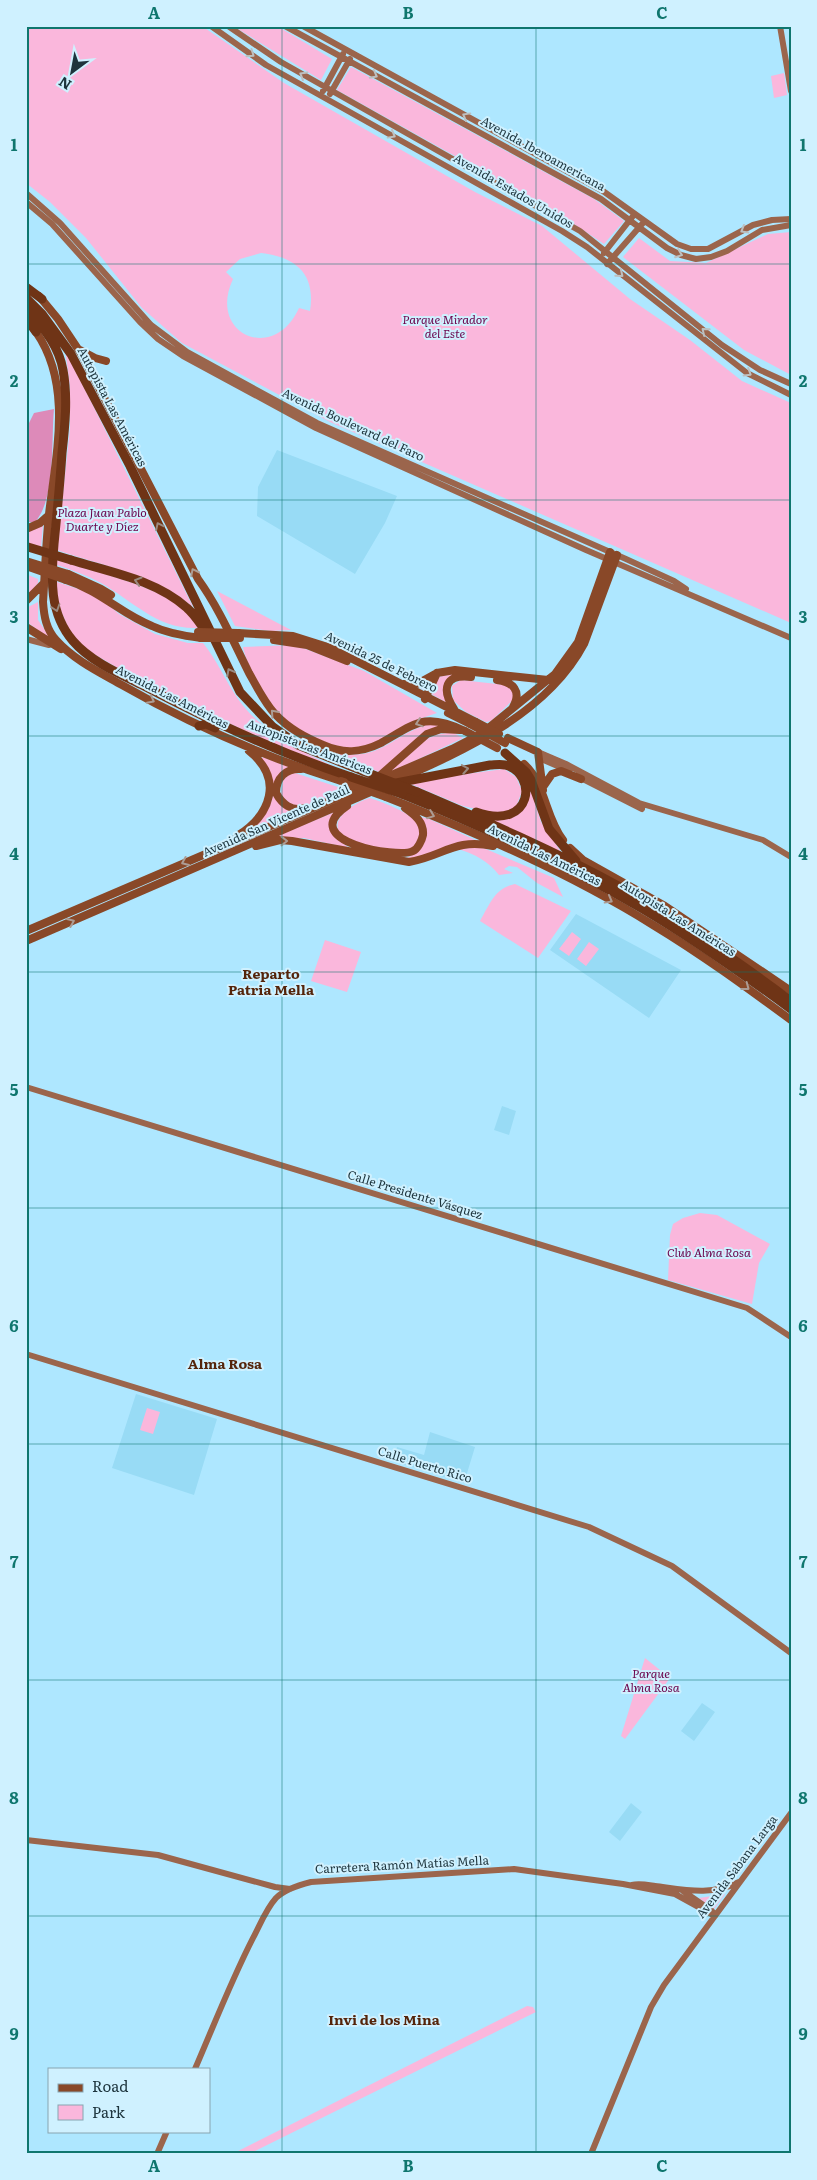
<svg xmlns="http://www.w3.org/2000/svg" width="817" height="2180" font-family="Literata,serif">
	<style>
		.built { fill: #98dbf5 }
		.green { fill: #fab7dc; fill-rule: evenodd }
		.forest { fill: #dd8ab9 }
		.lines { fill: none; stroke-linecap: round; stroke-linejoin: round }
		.secondary { stroke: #9b654c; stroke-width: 6 }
		.primary { stroke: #894828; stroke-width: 8 }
		.highway { stroke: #6f3416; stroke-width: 9 }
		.primary-bridge { stroke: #894828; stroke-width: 8 }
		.highway-bridge { stroke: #6f3416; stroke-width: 9 }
		.oneway { stroke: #bdc0c0 }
		.oneway2 { stroke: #9a897f }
		.oneway3 { stroke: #ac9c94 }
		.grid { fill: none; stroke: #0f766e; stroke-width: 1; stroke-opacity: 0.55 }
		.labels { text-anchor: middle; stroke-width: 4; stroke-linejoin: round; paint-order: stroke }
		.street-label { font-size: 12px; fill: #1d343d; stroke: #cff1ff }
		.park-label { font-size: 12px; font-style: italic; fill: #6c054d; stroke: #cff1ff }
		.neighbourhood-label { font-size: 14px; font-weight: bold; fill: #54240a; stroke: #cff1ff }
		.neatline { fill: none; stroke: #0f766e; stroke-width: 2 }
		.grid-label { font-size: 16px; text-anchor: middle; font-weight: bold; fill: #0f766e }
	</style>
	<rect width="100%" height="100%" fill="#aee7ff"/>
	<path class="built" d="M 277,450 L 397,496 L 385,523 L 355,574 L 257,516 L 258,487 Z
		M 576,914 L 681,970 L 649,1018 L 550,950 Z
		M 502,1106 L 516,1111 L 509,1135 L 494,1130 Z
		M 136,1394 L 217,1419 L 194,1495 L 112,1468 Z
		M 430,1432 L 475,1447 L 464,1483 L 393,1461 L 397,1447 L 424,1455 Z
		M 702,1703 L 715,1712 L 694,1741 L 681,1731 Z
		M 631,1803 L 642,1812 L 620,1841 L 609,1832 Z"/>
	<path class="green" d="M 26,26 L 202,26 L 284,83 L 475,192 L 542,226 L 630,299 L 690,340 L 742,381 L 791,403 L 791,623 L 330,422 L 182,343 L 142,308 L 86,238 L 50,202 L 26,183 ZM 261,253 C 296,257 316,274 310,311 L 299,308 C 274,364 207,334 233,279 L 226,272 L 240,259 Z
		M 233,26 L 277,26 L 332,59 L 321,80 Z
		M 351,67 L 594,199 L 624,221 L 604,244 L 559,214 L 337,90 Z
		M 784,73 L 787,95 L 774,98 L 771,76 Z
		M 791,232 L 791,375 L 744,350 L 623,257 L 639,238 L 670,261 L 706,263 L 768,234 Z
		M 65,349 L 193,607 C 154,575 103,566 57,550 L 70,428 L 70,387 Z
		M 43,524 L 41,547 L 26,544 L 26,531 Z
		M 54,559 C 91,571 156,585 184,609 C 189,614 194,622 198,628 C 158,630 133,601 101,583 C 86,575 70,569 54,564 Z
		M 26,574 L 38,579 L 38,583 L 26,598 Z
		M 57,582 L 97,595 L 119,614 L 155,634 L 188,643 L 203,643 C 217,660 225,680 238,699 C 263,734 303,752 341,770 L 273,744 L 140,681 L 82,647 L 69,630 L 56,599 Z
		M 217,591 L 291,630 L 271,631 L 235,626 Z
		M 38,602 L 38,620 L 53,642 L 26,621 L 26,608 Z
		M 295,645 L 364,671 L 437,713 C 429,716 420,718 412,722 C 395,730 380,743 361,748 C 338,753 297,733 281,717 C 267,702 247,667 243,647 Z
		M 453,674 L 443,690 L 447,703 L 419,687 L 433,678 Z
		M 461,680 L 506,685 L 514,692 L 514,699 L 491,721 L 486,722 L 466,712 L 453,700 L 452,686 Z
		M 429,724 L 448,726 L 436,727 L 379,772 L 329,750 C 377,766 389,736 429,724 Z
		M 447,733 L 454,733 L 463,738 L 387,774 C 405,758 422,735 447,733 Z
		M 263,757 L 289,767 L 274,789 L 298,811 L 242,835 C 271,816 285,789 261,759 Z
		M 504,769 L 516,777 L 522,791 L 516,807 L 504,815 L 463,806 L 406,782 Z
		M 295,773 L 347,790 L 299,808 L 292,805 L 281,795 L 283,781 L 288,774 Z
		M 531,791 L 541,822 L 563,855 L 485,819 C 512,822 520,816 531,791 Z
		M 370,798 C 384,803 431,818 419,840 C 415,846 409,852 401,852 C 392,852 356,845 349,841 C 320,824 353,803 370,798 Z
		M 337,811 C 332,834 331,834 349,848 L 304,838 L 272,838 Z
		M 421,817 L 429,819 L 482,843 C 451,837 435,858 405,859 C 423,851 432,835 421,817 Z
		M 481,847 L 554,878 L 563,897 L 537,883 L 517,867 L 509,866 L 504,869 L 513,873 L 499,875 C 488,861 475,854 458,849 Z
		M 515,884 L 571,911 L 538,958 L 480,921 C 490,904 495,888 515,884 Z
		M 572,932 L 581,939 L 569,956 L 559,949 Z
		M 325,940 L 361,952 L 347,992 L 311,981 Z
		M 589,942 L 599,949 L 586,966 L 577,959 Z
		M 700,1213 L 717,1215 L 770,1244 L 759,1263 L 752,1304 L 668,1280 L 670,1235 L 673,1224 L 683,1218 Z
		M 147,1408 L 160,1412 L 153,1434 L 140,1430 Z
		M 645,1658 L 670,1678 L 625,1739 L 621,1736 Z
		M 725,1894 L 714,1909 L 699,1898 Z
		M 527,2006 L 533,2007 L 536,2012 L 249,2154 L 232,2154 Z"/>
	<path class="forest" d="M 54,409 C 51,440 56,499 35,522 L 26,522 L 26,429 L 34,413 Z"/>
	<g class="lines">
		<path class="secondary" d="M 211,26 L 266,65 L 562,231 L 587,247 L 747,373 L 791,395
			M 228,26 L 281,62 L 580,231 L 722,345 L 760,370 L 791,384
			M 285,26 L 601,199 L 667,248 L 681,255 L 696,259 L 711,257 L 727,251 L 762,230 L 791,225
			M 303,26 L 603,191 L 677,244 L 691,249 L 708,249 L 753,225 L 772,220 L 791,219
			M 780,26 L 791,91
			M 323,91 L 343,54
			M 330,94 L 350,59
			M 26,193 L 60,223 L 151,325 L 187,352 L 317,423 L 626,559 L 674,581 L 686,589
			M 26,202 L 52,224 L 140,322 L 158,339 L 183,356 L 316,428 L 586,550 L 791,638
			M 604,253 L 633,216
			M 607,264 L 643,223
			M 26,639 L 49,645
			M 538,752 L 566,764 L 639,803 L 763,840 L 791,857
			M 539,758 L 569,771
			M 577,776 L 642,809
			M 26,1087 L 747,1308 L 791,1337
			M 26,1354 L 589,1527 L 672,1566 L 791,1653
			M 26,1840 L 158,1855 L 275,1887 L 290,1889
			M 632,1885 C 639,1883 648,1885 655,1886 C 686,1890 711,1896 739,1882
			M 683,1891 L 712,1911 L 715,1916
			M 195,2069 C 214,2025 231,1981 253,1938 C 260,1925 266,1909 276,1898 C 285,1889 299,1885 311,1882 L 514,1869 L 623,1884 L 675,1894 L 715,1916
			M 157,2154 L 167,2131
			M 591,2154 L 651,2007 L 664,1985 L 791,1813"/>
		<path class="primary" d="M 39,296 L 58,319 L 82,355 L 198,579 C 219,608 233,641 249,673 C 257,687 264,702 275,714 C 289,729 305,737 323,745 C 343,754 361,753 381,743 C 416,723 425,712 465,731
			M 36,332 C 73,385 56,454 49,514 C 46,543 45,572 43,602 C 44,616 46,629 56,640 C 74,660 99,672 122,685 C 192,725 265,757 341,781
			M 80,350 L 95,358 L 106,361
			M 26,529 L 40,523 L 49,515
			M 68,574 L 101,589 L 111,595
			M 66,580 C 101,591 121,614 152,626 C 167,633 184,636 201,638
			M 26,601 L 43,584
			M 26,627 L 61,649
			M 238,633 L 293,636 L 331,648 L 476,722
			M 274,640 L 307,645 L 347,661
			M 497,680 C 513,682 522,691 513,707
			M 406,683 L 417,684 L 437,673 L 455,670 L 548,680
			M 425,699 L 437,673
			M 454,709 C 441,689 445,674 471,677
			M 448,713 L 470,724
			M 508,738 L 538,752 L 543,790
			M 524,764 C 546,784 545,817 563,840
			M 301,769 C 286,768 276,778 276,793 C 282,804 292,812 304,808
			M 375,780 L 427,734 L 441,729 L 460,730
			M 380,780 L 452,749 L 481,734 L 555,674 L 578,642 L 610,552
			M 395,781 C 463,751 547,714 584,644 L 617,555
			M 543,787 L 552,774 L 561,771 L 581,779
			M 386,797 C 477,833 569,873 653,925 C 701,954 746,987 791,1020
			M 347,806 C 295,841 398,859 413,851 C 418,849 422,840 423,835 C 424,822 415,815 405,808
			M 237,836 C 271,815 284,779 249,751
			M 256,846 L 280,840 L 292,841 L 409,862 C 444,856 454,838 493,846
			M 570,848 L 583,860 L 665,906 L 791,991
			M 26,931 L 364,786
			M 26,941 L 375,790"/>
		<path class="highway" d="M 26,287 L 42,299
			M 26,298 L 42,314 L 71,354 L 130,466 L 240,692 L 273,727 L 298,745 L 363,771
			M 26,310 C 43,326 59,347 63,370 C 68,397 65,426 62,453 C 60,484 57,514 54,544 C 51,579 49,613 73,641 C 91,662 122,675 146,687 C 215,723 277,752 351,777
			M 26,318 L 36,332
			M 71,560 C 110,572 156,580 187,608 C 194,614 199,622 204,629
			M 199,726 L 206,724 L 215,728
			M 505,753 L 526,772 L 531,780 L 549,829 L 576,861
			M 391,784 L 490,765 C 494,765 500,764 505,765 C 538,773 534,832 476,812
			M 417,792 C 485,821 555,851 620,887 C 679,921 736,960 791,1001
			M 402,794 C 484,827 566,864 643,909 C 694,939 743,974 791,1009"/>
		<path class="primary-bridge" d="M 26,561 L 68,574
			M 26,566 L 66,580
			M 198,632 L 238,633
			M 201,638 L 240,638
			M 476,722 L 499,734
			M 470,724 L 505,743
			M 465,731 L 497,748
			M 341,781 L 386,797"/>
		<path class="highway-bridge" d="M 28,547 L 71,560
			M 363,771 L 417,792
			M 351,777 L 402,794"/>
	</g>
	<defs><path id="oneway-chevron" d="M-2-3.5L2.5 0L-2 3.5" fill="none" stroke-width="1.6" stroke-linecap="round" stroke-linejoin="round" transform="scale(1.25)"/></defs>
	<g class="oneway">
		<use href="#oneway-chevron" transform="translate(251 54) rotate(35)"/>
		<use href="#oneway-chevron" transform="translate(303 75) rotate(-150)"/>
		<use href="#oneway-chevron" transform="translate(374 75) rotate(28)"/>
		<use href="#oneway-chevron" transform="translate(466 116) rotate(-151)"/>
		<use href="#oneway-chevron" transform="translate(392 135) rotate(29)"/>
		<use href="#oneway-chevron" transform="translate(744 230) rotate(150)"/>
		<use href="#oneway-chevron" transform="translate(679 254) rotate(21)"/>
		<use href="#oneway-chevron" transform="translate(620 274) rotate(39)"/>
		<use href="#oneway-chevron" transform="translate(705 331) rotate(-141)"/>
		<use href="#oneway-chevron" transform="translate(748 373) rotate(32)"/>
	</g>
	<g class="oneway2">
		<use href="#oneway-chevron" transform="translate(159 526) rotate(-116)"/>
		<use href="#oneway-chevron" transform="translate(138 581) rotate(-163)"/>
		<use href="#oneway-chevron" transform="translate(56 608) rotate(72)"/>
		<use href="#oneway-chevron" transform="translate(230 672) rotate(-118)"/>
		<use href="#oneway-chevron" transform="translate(465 769) rotate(-10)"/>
	</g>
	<g class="oneway3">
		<use href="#oneway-chevron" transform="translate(194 572) rotate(-117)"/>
		<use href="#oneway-chevron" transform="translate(151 700) rotate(27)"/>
		<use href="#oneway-chevron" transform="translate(274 713) rotate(-132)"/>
		<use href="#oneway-chevron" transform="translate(419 723) rotate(161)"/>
		<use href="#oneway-chevron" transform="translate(431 815) rotate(21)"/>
		<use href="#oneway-chevron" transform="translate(284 841)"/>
		<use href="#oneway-chevron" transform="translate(185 862) rotate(157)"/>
		<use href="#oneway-chevron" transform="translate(609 900) rotate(29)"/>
		<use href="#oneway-chevron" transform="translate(71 922) rotate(-23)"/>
		<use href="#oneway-chevron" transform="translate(746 987) rotate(37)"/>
	</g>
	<path class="grid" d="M 282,26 L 282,2154M 536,26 L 536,2154M 26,264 L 791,264M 26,500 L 791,500M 26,736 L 791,736M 26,972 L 791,972M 26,1208 L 791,1208M 26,1444 L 791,1444M 26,1680 L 791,1680M 26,1916 L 791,1916"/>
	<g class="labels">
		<g class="street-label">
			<text transform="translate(543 154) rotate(29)" y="4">Avenida Iberoamericana</text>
			<text transform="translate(513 191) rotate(30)" y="4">Avenida Estados Unidos</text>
			<text transform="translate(112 407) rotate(62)" y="4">Autopista Las Américas</text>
			<text transform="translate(353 425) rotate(25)" y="4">Avenida Boulevard del Faro</text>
			<text transform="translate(381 662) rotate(26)" y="4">Avenida 25 de Febrero</text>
			<text transform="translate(172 697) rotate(27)" y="4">Avenida Las Américas</text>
			<text transform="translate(309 747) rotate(21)" y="4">Autopista Las Américas</text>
			<text transform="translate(276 821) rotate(-24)" y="4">Avenida San Vicente de Paúl</text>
			<text transform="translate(544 855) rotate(26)" y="4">Avenida Las Américas</text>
			<text transform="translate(678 918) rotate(32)" y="4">Autopista Las Américas</text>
			<text transform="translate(415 1195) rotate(17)" y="4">Calle Presidente Vásquez</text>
			<text transform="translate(425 1465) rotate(17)" y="4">Calle Puerto Rico</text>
			<text transform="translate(402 1865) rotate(-3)" y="4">Carretera Ramón Matías Mella</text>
			<text transform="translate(737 1867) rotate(-53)" y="4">Avenida Sabana Larga</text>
		</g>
		<g class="park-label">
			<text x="445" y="324">Parque Mirador<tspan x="445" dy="14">del Este</tspan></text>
			<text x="102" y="517">Plaza Juan Pablo<tspan x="102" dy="14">Duarte y Díez</tspan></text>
			<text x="709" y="1257">Club Alma Rosa</text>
			<text x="651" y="1678">Parque<tspan x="651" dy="14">Alma Rosa</tspan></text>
		</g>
		<g class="neighbourhood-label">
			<text x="271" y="979">Reparto<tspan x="271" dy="16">Patria Mella</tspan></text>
			<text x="225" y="1369">Alma Rosa</text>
			<text x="384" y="2025">Invi de los Mina</text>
		</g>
	</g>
	<rect width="817" height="2180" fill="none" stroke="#cff1ff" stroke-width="55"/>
	<rect x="48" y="2068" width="162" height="65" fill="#cff1ff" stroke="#88a5b1"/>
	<rect x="58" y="2084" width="25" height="8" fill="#894828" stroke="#88a5b1"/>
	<text x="92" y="2092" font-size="15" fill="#1d343d">Road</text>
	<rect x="58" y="2105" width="25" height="15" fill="#fab7dc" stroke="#88a5b1"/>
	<text x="92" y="2118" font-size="15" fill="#1d343d">Park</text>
	<g transform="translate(72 72) rotate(212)" stroke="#cff1ff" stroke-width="4" paint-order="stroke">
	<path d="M0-4L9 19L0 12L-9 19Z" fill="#1d343d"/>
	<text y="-8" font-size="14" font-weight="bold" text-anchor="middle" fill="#1d343d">N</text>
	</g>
	<rect x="28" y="28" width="762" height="2124" class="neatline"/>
	<g class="grid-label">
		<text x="154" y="19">A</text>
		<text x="408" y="19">B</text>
		<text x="662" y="19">C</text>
		<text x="14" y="151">1</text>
		<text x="803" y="151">1</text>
		<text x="14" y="387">2</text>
		<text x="803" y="387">2</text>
		<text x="14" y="623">3</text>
		<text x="803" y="623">3</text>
		<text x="14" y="860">4</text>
		<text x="803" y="860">4</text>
		<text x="14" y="1096">5</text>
		<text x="803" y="1096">5</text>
		<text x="14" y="1332">6</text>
		<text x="803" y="1332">6</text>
		<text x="14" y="1568">7</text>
		<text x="803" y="1568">7</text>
		<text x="14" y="1804">8</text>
		<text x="803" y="1804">8</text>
		<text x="14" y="2040">9</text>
		<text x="803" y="2040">9</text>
		<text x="154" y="2172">A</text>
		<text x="408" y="2172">B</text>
		<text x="662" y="2172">C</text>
	</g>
</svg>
